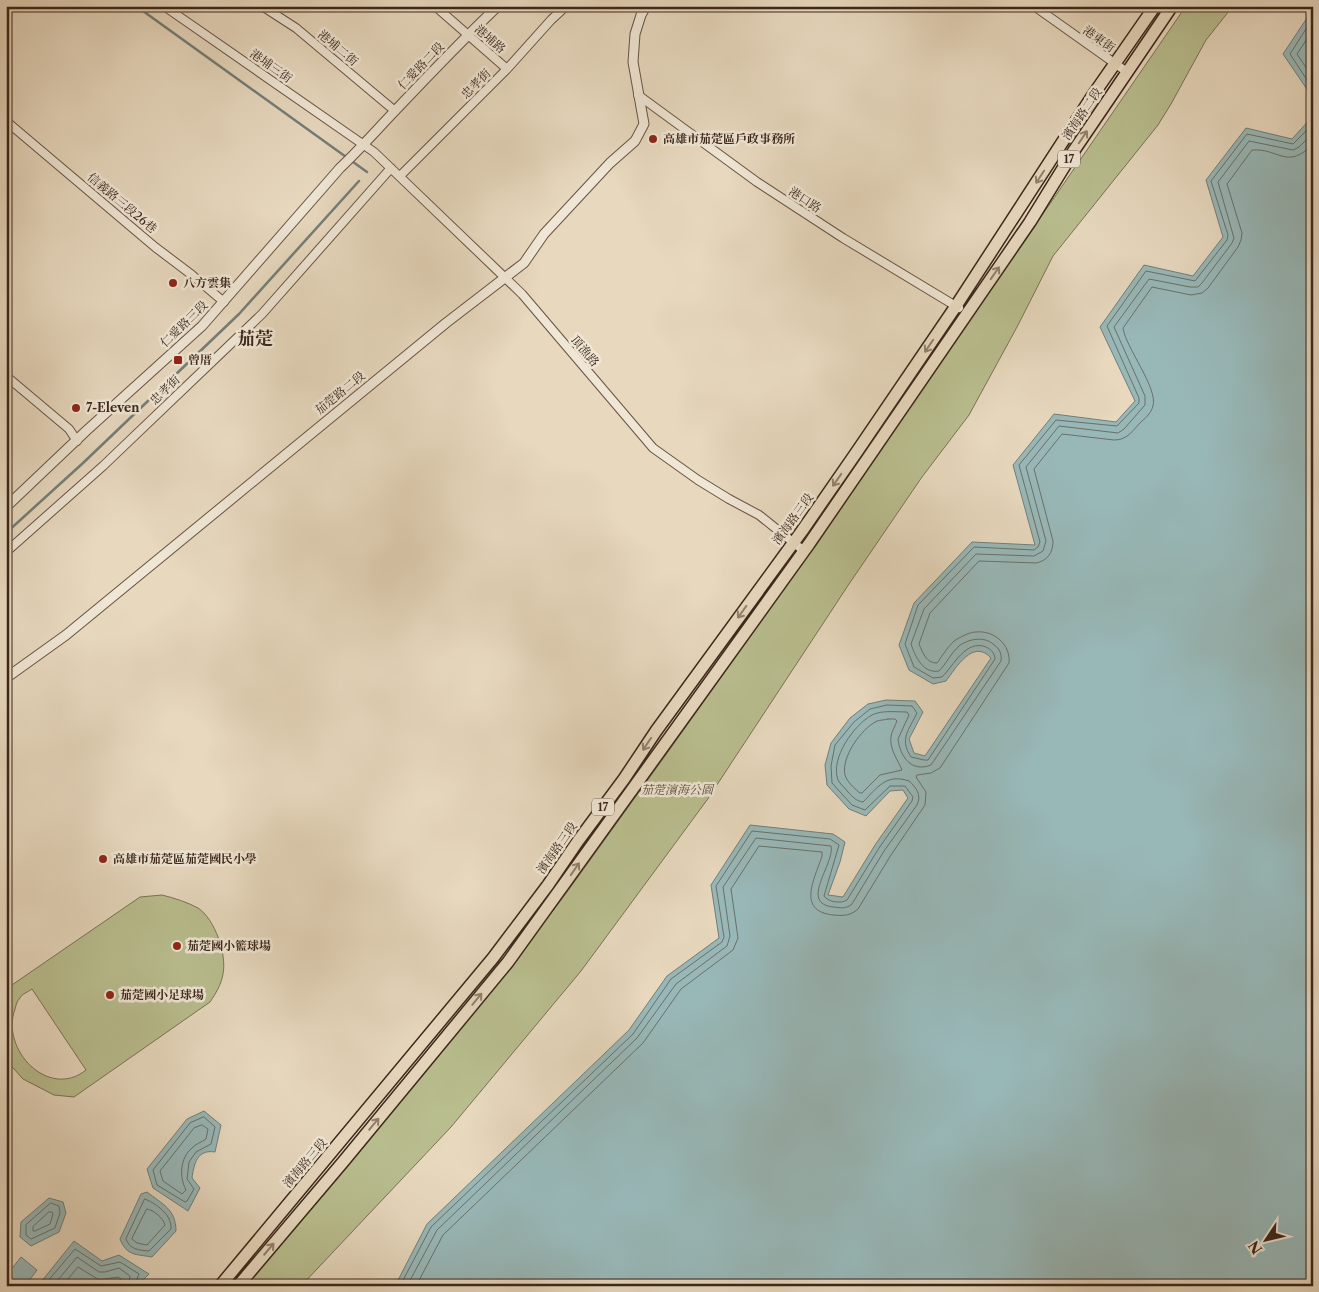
<svg xmlns="http://www.w3.org/2000/svg" width="1319" height="1292" font-family="'Libre Caslon Text','Noto Serif TC',serif">
	<style>
		.green { fill: #b9be8f; stroke: #7a7254; fill-rule: evenodd }
		.water { fill: #98b8b8; stroke: #737e79 }
		.lines { fill: none; stroke-linecap: round; stroke-linejoin: round }
		.shore { stroke: #6a7069; stroke-width: 1 }
		.stream { stroke: #737e79; stroke-width: 2.5 }
		.minor-casing { stroke: #675343; stroke-width: 10 }
		.tertiary-casing { stroke: #675343; stroke-width: 11 }
		.primary-casing { stroke: #3c271a; stroke-width: 14 }
		.minor { stroke: #efe6d5; stroke-width: 8 }
		.tertiary { stroke: #efe6d5; stroke-width: 9 }
		.primary { stroke: #e7d8be; stroke-width: 11 }
		.oneway { stroke: #92806c }
		.poi-dot { fill: #8f2418; stroke: #efe6d5; stroke-width: 2 }
		.labels { text-anchor: middle; stroke-width: 5; stroke-linejoin: round; paint-order: stroke }
		.shield { fill: #efe6d5; stroke: #726052; stroke-width: 1 }
		.shield-label { font-size: 11px; font-weight: bold; fill: #3c271a }
		.street-label { font-size: 12px; fill: #3c271a; stroke: #efe6d5 }
		.poi-label { font-size: 12px; font-weight: bold; fill: #3c271a; stroke: #efe6d5; text-anchor: start }
		.park-label { font-size: 12px; font-style: italic; fill: #5b4d37; stroke: #efe6d5 }
		.district-label { font-size: 18px; font-weight: bold; fill: #3c271a; stroke: #efe6d5 }
	</style>
	<rect width="100%" height="100%" fill="#e7d8be"/>
	<filter id="stains"><feTurbulence type="fractalNoise" baseFrequency=".004" numOctaves="4"/><feColorMatrix values="0 0 0 0 .2 0 0 0 0 .09 0 0 0 0 .02 0 0 0 .5 -.17"/></filter>
	<radialGradient id="worn" r=".72"><stop offset=".6" stop-color="#630" stop-opacity="0"/><stop offset="1" stop-color="#630" stop-opacity=".3"/></radialGradient>
	<path class="green" d="M 1186,6 L 1233,6 L 1206,40 L 1171,104 L 1158,125 L 1053,256 L 1017,327 L 969,415 L 922,477 L 849,584 L 707,800 L 581,971 L 451,1127 L 301,1286 L 245,1286 L 501,979 L 567,892 L 665,756 L 820,538 Z
		M 162,895 C 174,898 187,902 198,908 C 215,919 227,955 223,974 C 221,985 216,993 210,1002 L 74,1097 L 54,1095 L 23,1079 L 6,1060 L 6,989 L 140,897 ZM 32,989 L 86,1070 C 49,1100 0,1050 15,1009 C 16,1005 17,1001 20,998 C 22,994 28,992 32,989 Z"/>
	<path class="water" d="M 1313,9 L 1313,98 L 1283,54 Z
		M 1313,116 L 1313,1286 L 395,1286 L 427,1224 L 629,1030 L 667,976 L 719,938 L 711,885 L 750,825 L 833,834 L 845,842 L 840,862 L 828,895 L 843,897 L 875,845 L 908,798 L 903,790 L 890,791 L 866,816 L 849,809 L 827,785 L 825,765 L 831,743 L 850,718 L 868,704 L 886,700 L 915,701 L 923,712 L 909,739 L 914,753 L 925,756 L 991,658 C 973,638 956,668 946,681 L 933,684 L 909,670 L 899,645 L 914,603 L 972,542 L 1035,545 L 1013,465 L 1054,414 L 1116,422 L 1135,401 L 1100,327 L 1144,265 L 1193,276 L 1223,237 L 1206,180 L 1246,128 L 1292,139 Z
		M 204,1111 L 221,1125 L 215,1152 C 197,1149 194,1164 192,1178 L 200,1188 L 188,1211 L 153,1188 L 147,1169 L 187,1119 Z
		M 147,1192 C 162,1204 176,1209 176,1231 L 152,1257 C 135,1254 127,1256 120,1239 L 141,1194 Z
		M 49,1198 L 63,1202 L 66,1213 L 59,1232 L 31,1246 L 20,1237 L 21,1222 Z
		M 74,1241 L 102,1261 L 119,1255 L 149,1274 L 137,1286 L 43,1286 L 41,1282 Z
		M 21,1257 L 37,1270 L 25,1286 L 6,1286 L 6,1276 Z"/>
	<g class="lines">
		<path class="shore" d="M 1313,18 L 1290,54 L 1313,89
			M 1313,30 L 1297,54 L 1313,78
			M 888,719 L 895,719 L 897,721 C 895,726 892,731 891,736 C 889,749 898,760 902,770 L 880,775 L 862,793 L 860,793 C 855,789 847,782 845,775 C 841,757 861,729 877,721 C 880,720 885,720 888,719 Z
			M 204,1117 L 215,1127 L 211,1144 L 196,1152 L 189,1162 L 187,1179 L 194,1189 L 187,1201 L 185,1202 L 157,1185 L 153,1170 L 190,1123 Z
			M 202,1125 L 208,1129 L 206,1139 C 202,1142 195,1144 192,1148 C 180,1158 179,1177 186,1190 L 182,1194 L 163,1181 L 160,1171 L 194,1128 Z
			M 145,1199 C 157,1204 172,1215 171,1229 L 149,1251 C 139,1250 130,1250 126,1239 Z
			M 51,1203 L 59,1206 L 60,1213 L 55,1228 L 31,1239 L 26,1235 L 26,1225 Z
			M 147,1209 C 154,1210 163,1218 165,1225 L 147,1245 L 137,1243 L 132,1239 Z
			M 49,1212 L 52,1212 L 53,1214 L 50,1224 L 35,1231 L 33,1231 L 33,1227 Z
			M 47,1286 L 47,1282 L 75,1249 L 101,1266 L 120,1262 L 139,1274 L 134,1286
			M 53,1286 L 77,1257 L 99,1272 L 105,1272 L 119,1268 L 130,1276 L 128,1286
			M 62,1286 L 78,1267 L 99,1280 L 118,1277 L 121,1279 L 120,1286
			M 400,1286 L 431,1227 L 633,1034 L 671,979 L 722,942 L 724,937 L 716,886 L 752,831 L 830,839 L 839,845 L 824,896 C 828,902 841,904 847,900 L 879,848 L 912,801 L 913,797 L 905,786 L 890,786 L 865,810 L 852,805 L 832,783 L 831,766 L 835,745 L 854,722 L 870,709 L 887,705 L 912,706 L 917,713 C 909,730 899,739 911,757 L 924,760 L 928,760 L 995,659 C 995,654 991,649 986,647 C 966,639 954,665 942,677 L 933,678 L 914,667 L 905,644 L 918,605 L 974,547 L 1034,550 L 1038,547 L 1040,542 L 1019,465 L 1056,420 L 1117,426 L 1139,403 L 1139,398 L 1107,326 L 1146,271 L 1195,281 L 1227,240 L 1228,235 L 1211,181 L 1247,134 L 1293,144 L 1313,124
			M 407,1286 L 437,1230 L 637,1038 L 676,984 L 727,946 L 730,936 L 723,887 L 756,838 L 831,846 C 835,864 798,904 834,907 C 841,908 846,909 852,904 L 884,851 L 917,805 C 922,795 916,787 909,781 C 886,773 877,788 863,802 C 856,801 853,797 848,792 C 845,788 840,784 838,780 C 830,758 854,725 872,715 C 882,710 896,712 907,712 L 909,715 L 898,739 C 900,756 911,773 931,765 L 1001,661 C 1002,653 999,648 993,644 C 984,636 968,639 959,646 C 951,653 946,664 939,671 C 923,674 915,656 911,644 L 924,609 L 976,554 L 1034,556 L 1043,551 L 1046,541 L 1026,467 L 1059,426 L 1118,433 L 1124,429 L 1145,405 L 1145,396 L 1114,327 L 1149,279 L 1190,287 L 1198,287 L 1202,283 L 1232,243 L 1234,238 L 1218,182 L 1249,141 L 1293,150 L 1299,147 L 1313,133
			M 416,1286 L 443,1235 L 643,1043 L 681,989 L 733,950 L 738,938 L 731,889 L 759,846 L 822,852 L 822,856 C 815,878 796,911 833,915 C 843,916 850,916 858,909 L 891,855 L 925,805 L 926,792 L 916,777 L 917,775 L 931,773 L 940,768 L 1009,663 C 1011,645 994,630 976,632 C 970,632 963,636 957,639 C 949,644 943,655 937,663 C 926,663 923,653 919,644 L 930,613 L 979,561 L 1036,563 C 1047,561 1053,553 1053,541 L 1034,469 L 1062,434 L 1114,440 C 1126,440 1131,433 1139,424 C 1144,419 1151,414 1153,406 C 1158,388 1126,348 1123,328 L 1152,287 L 1191,295 L 1202,293 L 1208,288 L 1238,247 L 1241,240 L 1242,233 L 1227,184 L 1252,150 C 1279,148 1287,171 1313,144"/>
		<path class="stream" d="M 136,6 L 367,172
			M 6,533 L 83,463 L 239,314 L 359,181"/>
		<g class="minor-casing">
			<path id="minor" d="M 164,6 L 374,152 L 522,294 L 653,448 L 698,480 L 729,499 L 759,515 L 804,551
				M 262,6 L 296,28 L 395,111
				M 435,6 L 507,69
				M 1034,6 L 1127,72
				M 638,95 L 757,182 L 843,238 L 959,308
				M 6,121 L 155,247 L 192,275 L 224,302
				M 400,176 L 507,69 L 551,20 L 566,6
				M 6,376 L 69,429 L 77,441
				M 6,552 L 103,466 L 262,314 L 391,168"/>
		</g>
		<g class="tertiary-casing">
			<path id="tertiary" d="M 6,507 L 86,431 L 202,326 L 340,168 C 358,151 374,133 391,115 C 426,78 461,41 498,6
				M 6,678 L 66,635 L 446,323 L 524,263 L 544,234 L 610,163 L 635,141 L 644,124 L 633,62 L 635,34 L 641,15 L 646,6"/>
		</g>
		<g class="primary-casing">
			<path id="primary" d="M 220,1286 L 493,958 L 548,885 L 578,841 L 624,779 L 656,731 L 802,531 L 856,453 L 956,306 L 1093,95 L 1155,6
				M 238,1286 L 343,1162 L 508,962 L 809,544 L 1030,222 L 1075,149 L 1172,6"/>
		</g>
		<use href="#minor" class="minor"/>
		<use href="#tertiary" class="tertiary"/>
		<use href="#primary" class="primary"/>
	</g>
	<defs><path id="oneway-shaft" d="M-6 0H5M1.5-3L5.5 0L1.5 3" fill="none" stroke-width="1.6" stroke-linecap="round" stroke-linejoin="round" transform="scale(1.25)"/></defs>
	<g class="oneway">
		<use href="#oneway-shaft" transform="translate(1083 137) rotate(-56)"/>
		<use href="#oneway-shaft" transform="translate(1040 177) rotate(123)"/>
		<use href="#oneway-shaft" transform="translate(995 273) rotate(-55)"/>
		<use href="#oneway-shaft" transform="translate(929 346) rotate(124)"/>
		<use href="#oneway-shaft" transform="translate(837 480) rotate(125)"/>
		<use href="#oneway-shaft" transform="translate(742 612) rotate(126)"/>
		<use href="#oneway-shaft" transform="translate(647 744) rotate(124)"/>
		<use href="#oneway-shaft" transform="translate(575 869) rotate(-55)"/>
		<use href="#oneway-shaft" transform="translate(477 999) rotate(-51)"/>
		<use href="#oneway-shaft" transform="translate(374 1124) rotate(-50)"/>
		<use href="#oneway-shaft" transform="translate(269 1249) rotate(-50)"/>
	</g>
	<g class="poi-dot">
		<circle cx="653" cy="139" r="5"/>
		<circle cx="173" cy="283" r="5"/>
		<rect x="173" y="355" width="10" height="10" rx="2.5"/>
		<circle cx="76" cy="408" r="5"/>
		<circle cx="103" cy="859" r="5"/>
		<circle cx="177" cy="946" r="5"/>
		<circle cx="110" cy="995" r="5"/>
	</g>
	<g class="labels">
		<g class="shield">
			<rect x="1058" y="150.5" width="22" height="17" rx="4"/>
			<rect x="592" y="798.5" width="22" height="17" rx="4"/>
		</g>
		<g class="shield-label">
			<text x="1069" y="163">17</text>
			<text x="603" y="811">17</text>
		</g>
		<g class="street-label">
			<text transform="translate(490 39) rotate(41)" y="4">港埔路</text>
			<text transform="translate(1099 39) rotate(35)" y="4">港東街</text>
			<text transform="translate(338 48) rotate(40)" y="4">港埔二街</text>
			<text transform="translate(271 66) rotate(35)" y="4">港埔三街</text>
			<text transform="translate(421 66) rotate(-46)" y="4">仁愛路二段</text>
			<text transform="translate(476 84) rotate(-45)" y="4">忠孝街</text>
			<text transform="translate(1082 114) rotate(-56)" y="4">濱海路二段</text>
			<text transform="translate(805 200) rotate(33)" y="4">港口路</text>
			<text transform="translate(122 203) rotate(40)" y="4">信義路三段26巷</text>
			<text transform="translate(184 324) rotate(-44)" y="4">仁愛路三段</text>
			<text transform="translate(585 351) rotate(50)" y="4">頂漁路</text>
			<text transform="translate(165 390) rotate(-44)" y="4">忠孝街</text>
			<text transform="translate(340 393) rotate(-39)" y="4">茄萣路二段</text>
			<text transform="translate(793 519) rotate(-54)" y="4">濱海路三段</text>
			<text transform="translate(557 848) rotate(-55)" y="4">濱海路三段</text>
			<text transform="translate(305 1163) rotate(-50)" y="4">濱海路三段</text>
		</g>
		<g class="poi-label">
			<text x="663" y="143">高雄市茄萣區戶政事務所</text>
			<text x="183" y="287">八方雲集</text>
			<text x="188" y="364">曾厝</text>
			<text x="86" y="412">7-Eleven</text>
			<text x="113" y="863">高雄市茄萣區茄萣國民小學</text>
			<text x="187" y="950">茄萣國小籃球場</text>
			<text x="120" y="999">茄萣國小足球場</text>
		</g>
		<g class="park-label">
			<text x="677" y="794">茄萣濱海公園</text>
		</g>
		<g class="district-label">
			<text x="255" y="345">茄萣</text>
		</g>
	</g>
	<rect width="1319" height="1292" fill="none" stroke="#e7d8be" stroke-width="25"/>
	<rect x="8" y="8" width="1304" height="1277" fill="none" stroke="#3c271a" stroke-width="2.5"/>
	<rect x="12" y="12" width="1294" height="1267" fill="none" stroke="#3c271a"/>
	<g transform="translate(1266 1240) rotate(235)" stroke="#efe6d5" stroke-width="4" paint-order="stroke">
	<path d="M0-4L9 19L0 12L-9 19Z" fill="#3c271a"/>
	<text y="-8" font-size="14" font-weight="bold" text-anchor="middle" fill="#3c271a">N</text>
	</g>
	<rect width="100%" height="100%" filter="url(#stains)"/>
	<rect width="100%" height="100%" fill="url(#worn)"/>
</svg>
